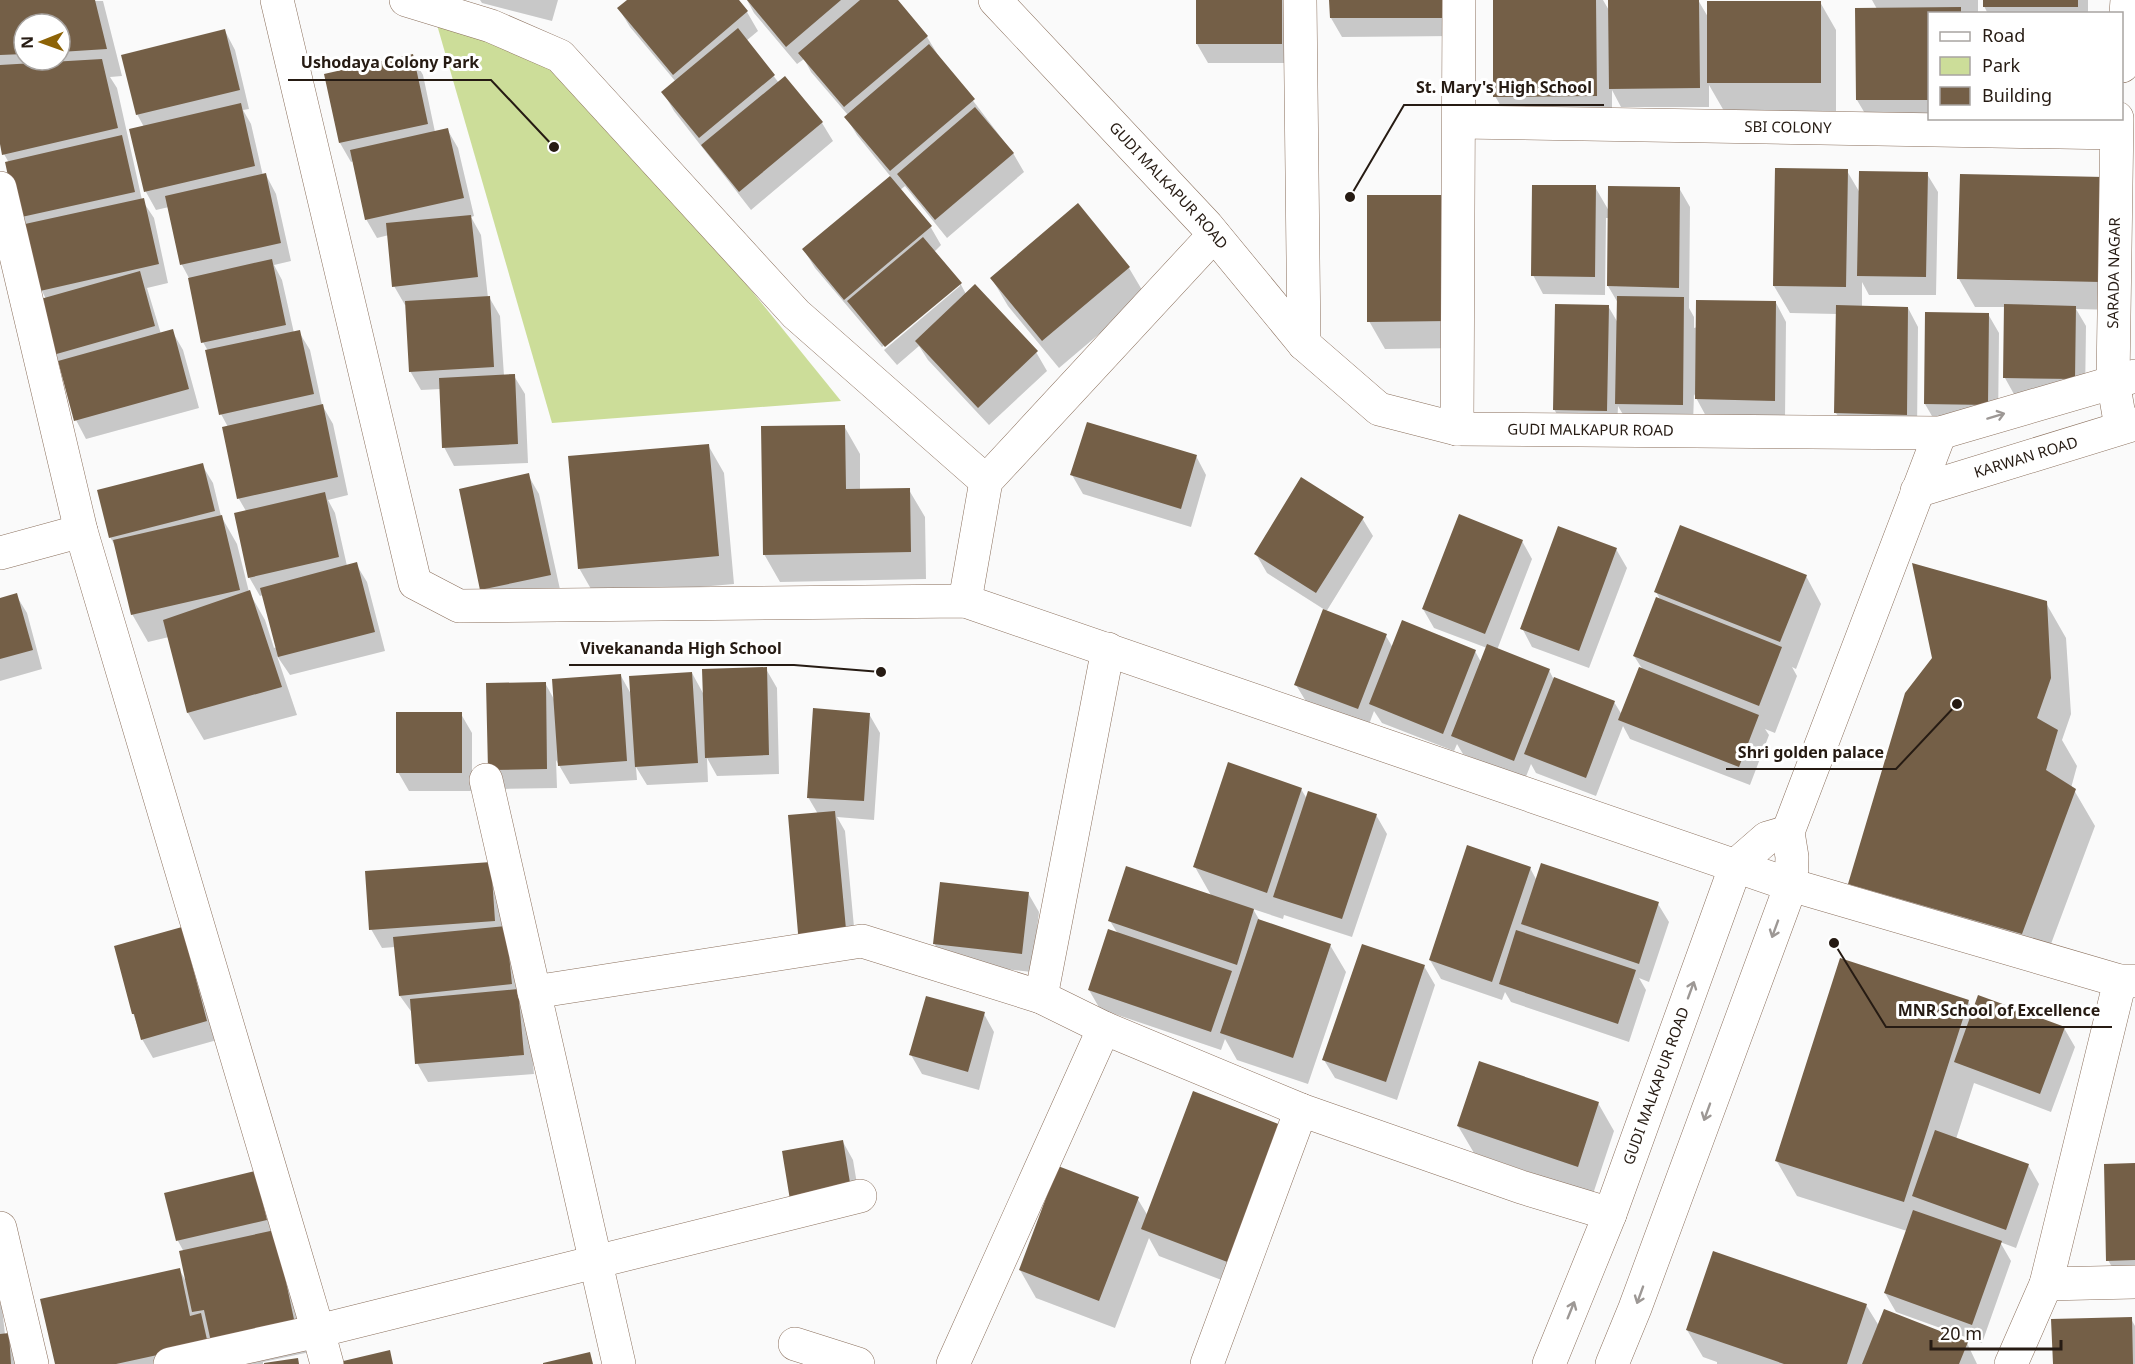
<svg xmlns="http://www.w3.org/2000/svg" width="2135" height="1364" font-family="'Noto Sans',sans-serif">
	<style>
		.green { fill: #cd9 }
		.shadow { fill: #0003; fill-rule: evenodd }
		.building { fill: #745f47 }
		.lines { fill: none; stroke-linecap: round; stroke-linejoin: round }
		.minor-casing { stroke: #8b705d; stroke-width: 34 }
		.minor { stroke: #fff; stroke-width: 33 }
		.oneway { stroke: #9d9895 }
		.labels { text-anchor: middle; stroke-width: 6; stroke-linejoin: round; paint-order: stroke }
		.street-label { font-size: 15px; fill: #261b13; stroke: #fff }
		.leader { fill: none; stroke: #261b13; stroke-width: 2 }
		.callout-dot { fill: #261b13; stroke: #fff; stroke-width: 2 }
		.callout-label { font-size: 16px; text-anchor: middle; font-weight: bold; fill: #261b13; stroke: #fff; stroke-width: 6; stroke-linejoin: round; paint-order: stroke }
	</style>
	<rect width="100%" height="100%" fill="#fafafa"/>
	<path class="green" d="M 433,11 L 559,53 L 841,401 L 552,423 Z"/>
	<path class="shadow" d="M 0,0 L 103,1 L 122,76 L 110,77 L 117,88 L 142,200 L 154,218 L 168,283 L 147,288 L 161,334 L 172,331 L 183,350 L 199,408 L 86,439 L 76,420 L 61,366 L 54,354 L 46,299 L 42,291 L 29,236 L 19,217 L 9,163 L 4,154 L 0,138 ZM 24,24 L 60,24 L 60,60 L 24,60 Z
		M 480,0 L 558,0 L 552,21 L 482,3 Z
		M 629,0 L 737,0 L 747,12 L 758,31 L 746,41 L 779,83 L 822,123 L 833,141 L 751,210 L 674,111 L 663,92 L 676,82 L 630,27 L 619,9 Z
		M 747,0 L 896,0 L 927,37 L 938,55 L 1013,153 L 1024,172 L 947,238 L 905,186 L 900,190 L 930,226 L 941,245 L 934,252 L 960,283 L 882,347 L 815,268 L 804,250 L 891,177 L 857,135 L 846,117 L 848,115 L 811,72 L 804,59 L 797,64 L 754,13 Z
		M 1197,0 L 1292,0 L 1292,63 L 1208,63 L 1197,44 Z
		M 1331,0 L 1455,0 L 1455,36 L 1342,37 L 1331,18 Z
		M 1494,0 L 1603,0 L 1610,12 L 1610,0 L 1698,0 L 1708,17 L 1820,2 L 1836,30 L 1836,111 L 1724,111 L 1709,85 L 1709,107 L 1621,107 L 1612,90 L 1612,124 L 1511,124 L 1495,96 Z
		M 1872,0 L 1978,0 L 1978,12 L 1930,14 L 1930,118 L 1873,127 L 1857,100 L 1877,9 Z
		M 1984,0 L 2088,0 L 2088,14 L 1988,14 L 1984,6 Z
		M 225,31 L 235,50 L 249,109 L 243,110 L 251,124 L 263,176 L 266,175 L 276,194 L 291,261 L 274,265 L 282,280 L 294,333 L 299,332 L 310,350 L 322,405 L 333,424 L 348,495 L 328,500 L 335,513 L 347,566 L 356,564 L 367,582 L 385,651 L 290,675 L 277,656 L 297,715 L 204,740 L 188,713 L 169,637 L 148,642 L 132,614 L 117,549 L 110,537 L 202,465 L 213,483 L 221,516 L 237,544 L 249,592 L 265,620 L 274,648 L 277,647 L 263,595 L 260,596 L 249,577 L 246,511 L 239,499 L 223,428 L 228,427 L 221,414 L 208,351 L 203,342 L 189,278 L 182,265 L 169,207 L 156,210 L 146,192 L 144,127 L 137,114 Z
		M 412,56 L 423,75 L 435,132 L 447,129 L 458,148 L 474,216 L 471,217 L 481,235 L 488,298 L 489,297 L 500,316 L 504,376 L 514,376 L 525,394 L 528,463 L 454,466 L 444,447 L 441,389 L 421,390 L 410,371 L 407,305 L 405,305 L 394,286 L 389,235 L 377,238 L 366,219 L 354,161 L 351,162 L 340,143 L 326,75 Z
		M 1847,171 L 1860,193 L 1927,174 L 1938,192 L 1936,295 L 1869,295 L 1862,282 L 1862,307 L 1908,308 L 1918,327 L 1917,433 L 1847,431 L 1836,413 L 1837,314 L 1790,313 L 1774,286 Z
		M 2103,178 L 2117,310 L 2076,309 L 2086,326 L 2085,397 L 2015,396 L 2005,378 L 2005,307 L 1975,307 L 1959,279 Z
		M 1595,187 L 1609,211 L 1679,188 L 1690,207 L 1689,308 L 1694,317 L 1694,328 L 1776,303 L 1786,322 L 1785,419 L 1707,418 L 1694,394 L 1693,424 L 1628,423 L 1618,406 L 1617,429 L 1565,428 L 1554,409 L 1608,306 L 1618,323 L 1618,303 L 1608,286 L 1609,218 L 1606,218 L 1605,295 L 1543,294 L 1533,275 Z
		M 1369,197 L 1464,348 L 1385,349 L 1369,321 Z
		M 1129,268 L 1145,295 L 1059,368 L 1008,306 L 992,279 Z
		M 960,283 L 966,294 L 1036,352 L 1047,371 L 989,425 L 928,360 L 919,346 L 897,365 L 884,350 L 960,286 Z
		M 1927,313 L 1988,314 L 1999,333 L 1998,424 L 1936,423 L 1925,404 Z
		M 844,426 L 860,454 L 860,491 L 909,490 L 925,517 L 926,579 L 780,582 L 764,554 Z
		M 708,445 L 724,473 L 734,584 L 595,596 L 579,568 Z
		M 1196,456 L 1206,475 L 1191,527 L 1083,494 L 1072,475 Z
		M 528,475 L 539,494 L 561,594 L 482,590 Z
		M 1362,518 L 1373,536 L 1326,612 L 1386,636 L 1393,648 L 1475,651 L 1481,662 L 1487,648 L 1434,628 L 1423,609 L 1522,541 L 1532,559 L 1497,650 L 1549,670 L 1554,680 L 1614,702 L 1622,715 L 1643,670 L 1634,656 L 1661,601 L 1656,592 L 1806,576 L 1821,604 L 1796,669 L 1792,667 L 1797,676 L 1775,733 L 1765,729 L 1769,735 L 1750,785 L 1630,739 L 1623,726 L 1596,796 L 1536,773 L 1531,764 L 1525,779 L 1463,754 L 1457,744 L 1454,751 L 1382,723 L 1374,711 L 1368,727 L 1307,703 L 1296,685 L 1325,610 L 1267,573 L 1256,554 Z
		M 1616,549 L 1627,568 L 1589,668 L 1532,647 L 1522,628 Z
		M 16,595 L 27,613 L 42,669 L 0,681 L 0,599 Z
		M 2046,603 L 2066,638 L 2071,714 L 2062,740 L 2077,766 L 2071,788 L 2074,790 L 2095,826 L 2042,968 L 1870,920 L 1850,884 L 1934,659 Z
		M 766,669 L 777,688 L 779,774 L 717,776 L 707,758 L 708,782 L 647,785 L 636,767 L 637,780 L 570,784 L 556,760 L 557,788 L 500,789 L 489,770 L 545,683 L 555,701 L 621,676 L 631,694 L 692,673 L 704,695 Z
		M 461,714 L 472,733 L 472,791 L 409,791 L 398,772 Z
		M 869,714 L 880,733 L 874,820 L 837,817 L 845,831 L 857,959 L 812,963 L 818,814 L 808,797 Z
		M 1301,789 L 1307,799 L 1376,815 L 1387,834 L 1352,937 L 1284,915 L 1283,919 L 1253,909 L 1260,921 L 1330,945 L 1346,972 L 1308,1084 L 1237,1060 L 1225,1039 L 1221,1050 L 1100,1009 L 1089,990 L 1118,934 L 1110,921 L 1212,897 L 1195,867 Z
		M 1530,868 L 1537,881 L 1658,904 L 1669,922 L 1649,982 L 1639,978 L 1646,990 L 1629,1042 L 1511,1002 L 1505,992 L 1502,1000 L 1441,979 L 1430,960 Z
		M 366,873 L 501,882 L 528,1009 L 534,1074 L 428,1082 L 417,1063 L 413,1014 L 400,996 L 395,947 L 382,948 L 371,929 Z
		M 1028,893 L 1039,912 L 1032,972 L 945,962 L 934,943 Z
		M 192,948 L 217,1040 L 153,1058 L 142,1039 L 133,1013 Z
		M 1424,966 L 1435,985 L 1397,1100 L 1335,1078 L 1324,1060 Z
		M 1968,1001 L 1974,1012 L 2064,1028 L 2075,1047 L 2051,1112 L 1974,1083 L 1956,1139 L 2028,1165 L 2039,1184 L 2016,1248 L 2000,1242 L 2011,1261 L 1982,1343 L 1896,1312 L 1885,1293 L 1907,1231 L 1797,1196 L 1776,1160 Z
		M 984,1014 L 994,1032 L 979,1090 L 922,1074 L 911,1055 Z
		M 1194,1093 L 1245,1289 L 1159,1256 L 1149,1238 L 1115,1328 L 1036,1298 L 1020,1270 L 1137,1198 L 1148,1216 Z
		M 1598,1103 L 1614,1131 L 1593,1194 L 1474,1153 L 1458,1126 Z
		M 843,1142 L 853,1160 L 861,1208 L 802,1218 Z
		M 2135,1165 L 2135,1287 L 2124,1288 L 2108,1260 Z
		M 254,1173 L 310,1352 L 263,1362 L 263,1364 L 56,1364 L 179,1269 L 187,1283 L 184,1252 L 178,1241 L 166,1194 Z
		M 0,1303 L 2,1307 L 5,1335 L 8,1335 L 20,1364 L 0,1364 Z
		M 1866,1305 L 1879,1326 L 1967,1343 L 1977,1364 L 1717,1364 L 1717,1362 L 1703,1357 L 1687,1330 Z
		M 2131,1319 L 2135,1326 L 2135,1364 L 2054,1364 Z"/>
	<path class="building" d="M 0,0 L 95,0 L 107,49 L 60,52 L 60,24 L 24,24 L 24,54 L 0,55 Z
		M 627,0 L 739,0 L 748,11 L 673,75 L 617,8 Z
		M 747,0 L 841,0 L 786,47 Z
		M 860,0 L 898,0 L 928,36 L 844,107 L 798,53 Z
		M 1196,0 L 1282,0 L 1282,44 L 1196,44 Z
		M 1329,0 L 1445,0 L 1445,18 L 1330,18 Z
		M 1493,0 L 1596,0 L 1597,96 L 1493,97 Z
		M 1608,0 L 1699,0 L 1700,88 L 1609,89 Z
		M 1983,0 L 2078,0 L 2078,7 L 1983,7 Z
		M 1707,1 L 1821,1 L 1821,83 L 1707,83 Z
		M 1961,7 L 1961,14 L 1930,14 L 1930,100 L 1856,100 L 1855,8 Z
		M 738,28 L 775,75 L 699,138 L 661,92 Z
		M 225,29 L 240,90 L 136,115 L 121,55 Z
		M 929,44 L 975,99 L 890,171 L 844,117 Z
		M 413,54 L 428,124 L 339,143 L 324,74 Z
		M 102,59 L 118,128 L 2,155 L 0,144 L 0,65 Z
		M 785,76 L 823,122 L 739,192 L 701,145 Z
		M 241,103 L 255,166 L 144,192 L 129,129 Z
		M 975,107 L 1014,153 L 935,220 L 897,174 Z
		M 448,128 L 464,198 L 365,220 L 350,150 Z
		M 122,135 L 135,192 L 17,218 L 5,162 Z
		M 1775,168 L 1848,169 L 1846,287 L 1773,286 Z
		M 1859,171 L 1928,172 L 1926,277 L 1857,276 Z
		M 266,173 L 281,243 L 180,265 L 165,196 Z
		M 1960,174 L 2104,177 L 2101,282 L 1957,279 Z
		M 890,176 L 932,226 L 844,300 L 802,249 Z
		M 1532,185 L 1596,185 L 1595,277 L 1531,276 Z
		M 1608,186 L 1680,187 L 1679,288 L 1607,286 Z
		M 1367,195 L 1448,195 L 1449,321 L 1367,322 Z
		M 144,198 L 159,264 L 40,291 L 25,224 Z
		M 1078,203 L 1130,267 L 1042,341 L 990,278 Z
		M 471,215 L 478,277 L 392,287 L 386,223 Z
		M 923,237 L 962,283 L 885,347 L 847,301 Z
		M 272,259 L 286,325 L 201,343 L 188,278 Z
		M 140,271 L 155,326 L 53,355 L 37,300 Z
		M 975,284 L 1038,351 L 978,408 L 915,341 Z
		M 490,296 L 494,367 L 409,372 L 405,301 Z
		M 1617,296 L 1684,297 L 1683,405 L 1615,404 Z
		M 1696,300 L 1776,301 L 1775,401 L 1695,399 Z
		M 1555,304 L 1609,305 L 1607,411 L 1553,410 Z
		M 2004,304 L 2076,306 L 2075,379 L 2003,378 Z
		M 1836,305 L 1908,307 L 1907,415 L 1834,413 Z
		M 1925,312 L 1989,313 L 1988,405 L 1924,404 Z
		M 173,329 L 189,389 L 74,421 L 58,361 Z
		M 300,330 L 314,394 L 219,415 L 205,350 Z
		M 515,374 L 518,444 L 442,448 L 439,378 Z
		M 323,404 L 338,477 L 237,499 L 222,427 Z
		M 1087,422 L 1197,455 L 1181,509 L 1070,475 Z
		M 845,425 L 846,489 L 910,488 L 911,552 L 763,555 L 761,426 Z
		M 709,444 L 719,556 L 578,569 L 568,456 Z
		M 203,463 L 215,511 L 109,538 L 97,490 Z
		M 529,473 L 551,575 L 480,590 L 459,489 Z
		M 1301,477 L 1364,517 L 1316,593 L 1254,554 Z
		M 325,492 L 339,557 L 248,578 L 234,513 Z
		M 1459,514 L 1523,540 L 1485,634 L 1422,609 Z
		M 222,515 L 240,590 L 131,615 L 113,540 Z
		M 1680,525 L 1807,575 L 1780,642 L 1654,592 Z
		M 1558,526 L 1617,548 L 1579,651 L 1520,629 Z
		M 357,562 L 375,632 L 278,657 L 260,588 Z
		M 1912,563 L 2047,601 L 2051,678 L 2037,718 L 2058,730 L 2046,770 L 2076,789 L 2022,934 L 1848,884 L 1905,693 L 1932,658 Z
		M 250,590 L 282,687 L 187,713 L 163,620 Z
		M 17,593 L 33,650 L 0,659 L 0,598 Z
		M 1656,597 L 1782,647 L 1759,706 L 1633,656 Z
		M 1323,609 L 1387,634 L 1358,709 L 1294,685 Z
		M 1402,620 L 1476,650 L 1443,734 L 1369,704 Z
		M 1487,644 L 1550,669 L 1514,761 L 1451,736 Z
		M 767,667 L 769,755 L 705,758 L 702,669 Z
		M 1639,667 L 1759,715 L 1739,767 L 1618,720 Z
		M 692,672 L 698,763 L 635,767 L 629,676 Z
		M 621,674 L 627,761 L 558,766 L 552,679 Z
		M 1554,677 L 1615,701 L 1586,778 L 1524,754 Z
		M 546,682 L 547,769 L 488,770 L 486,683 Z
		M 813,708 L 870,713 L 864,801 L 807,798 Z
		M 396,712 L 462,712 L 462,773 L 396,773 Z
		M 1228,762 L 1302,788 L 1267,893 L 1193,867 Z
		M 1308,791 L 1377,814 L 1342,919 L 1273,897 Z
		M 835,811 L 847,940 L 799,945 L 788,815 Z
		M 1467,845 L 1531,867 L 1492,982 L 1429,960 Z
		M 491,862 L 495,921 L 369,930 L 365,871 Z
		M 1541,863 L 1659,902 L 1639,964 L 1521,924 Z
		M 1126,866 L 1254,909 L 1237,965 L 1108,921 Z
		M 940,882 L 1029,892 L 1022,954 L 933,944 Z
		M 1258,919 L 1331,944 L 1293,1058 L 1220,1033 Z
		M 506,926 L 512,984 L 399,996 L 393,937 Z
		M 182,927 L 207,1021 L 141,1040 L 134,1014 L 132,1014 L 114,946 Z
		M 1108,929 L 1232,971 L 1211,1032 L 1088,990 Z
		M 1516,930 L 1636,970 L 1618,1024 L 1499,984 Z
		M 1362,944 L 1425,965 L 1386,1082 L 1322,1060 Z
		M 1840,958 L 1969,1000 L 1904,1202 L 1775,1161 Z
		M 518,989 L 524,1055 L 415,1064 L 410,999 Z
		M 1978,995 L 2065,1027 L 2040,1094 L 1954,1062 Z
		M 926,996 L 985,1012 L 968,1072 L 909,1055 Z
		M 1479,1061 L 1599,1102 L 1578,1167 L 1457,1126 Z
		M 1193,1091 L 1281,1125 L 1230,1263 L 1141,1229 Z
		M 1935,1130 L 2029,1164 L 2006,1230 L 1912,1196 Z
		M 843,1140 L 851,1189 L 790,1200 L 782,1151 Z
		M 2135,1163 L 2135,1260 L 2106,1261 L 2104,1164 Z
		M 1058,1166 L 1139,1197 L 1099,1301 L 1019,1270 Z
		M 255,1171 L 267,1220 L 176,1241 L 164,1193 Z
		M 1913,1210 L 2002,1241 L 1972,1325 L 1884,1293 Z
		M 275,1230 L 295,1324 L 211,1342 L 204,1310 L 192,1312 L 179,1251 Z
		M 1713,1251 L 1867,1304 L 1847,1364 L 1784,1364 L 1686,1330 Z
		M 180,1268 L 190,1316 L 201,1313 L 208,1344 L 116,1364 L 55,1364 L 40,1299 Z
		M 1884,1309 L 1968,1342 L 1959,1364 L 1862,1364 Z
		M 2132,1317 L 2133,1364 L 2053,1364 L 2051,1319 Z
		M 9,1333 L 11,1364 L 0,1364 L 0,1334 Z
		M 390,1350 L 393,1364 L 340,1364 L 339,1362 Z
		M 590,1352 L 593,1364 L 543,1364 L 543,1363 Z
		M 298,1358 L 299,1364 L 264,1364 L 264,1363 Z"/>
	<g class="lines">
		<g class="minor-casing">
			<g id="minor">
				<path d="M 277,0 L 415,583 L 459,606 L 965,601 L 1791,885 L 2120,981 L 2135,981"/>
				<path d="M 406,0 L 491,26 L 560,56 L 796,314 L 986,481"/>
				<path id="s1" d="M 995,0 L 1207,226 L 1304,344 L 1379,409 L 1457,429 L 1940,433 L 2135,376"/>
				<path d="M 1300,0 L 1304,344"/>
				<path d="M 2122,66 L 2127,0"/>
				<path d="M 2117,118 L 2113,381 L 2121,427"/>
				<path id="s2" d="M 1460,122 L 2116,133"/>
				<path d="M 0,188 L 81,531 L 318,1331 L 327,1364"/>
				<path d="M 1457,429 L 1459,0"/>
				<path id="s3" d="M 1917,491 L 2135,424"/>
				<path d="M 0,553 L 81,531"/>
				<path d="M 965,601 L 986,481 L 1214,235"/>
				<path d="M 486,780 L 619,1364"/>
				<path d="M 534,992 L 862,941 L 1041,997 L 1104,1028 L 1301,1110 L 1521,1187 L 1610,1214"/>
				<path d="M 1041,997 L 1108,649"/>
				<path d="M 0,1228 L 32,1364"/>
				<path d="M 2046,1284 L 2135,1282"/>
				<path d="M 795,1344 L 858,1364"/>
				<path d="M 170,1364 L 318,1331 L 860,1196"/>
				<path d="M 953,1364 L 1104,1028"/>
				<path d="M 1207,1364 L 1301,1110"/>
				<path id="s4" d="M 1549,1364 L 1610,1214 L 1736,865 L 1767,838 L 1788,832"/>
				<path d="M 1612,1364 L 1635,1308 L 1791,885 L 1792,857 L 1788,832 L 1940,433"/>
				<path d="M 2011,1364 L 2046,1284 L 2120,981"/>
			</g>
		</g>
		<use href="#minor" class="minor"/>
	</g>
	<defs><path id="oneway-shaft" d="M-6 0H5M1.5-3L5.5 0L1.5 3" fill="none" stroke-width="1.6" stroke-linecap="round" stroke-linejoin="round" transform="scale(1.5)"/></defs>
	<g class="oneway">
		<use href="#oneway-shaft" transform="translate(1996 416) rotate(-17)"/>
		<use href="#oneway-shaft" transform="translate(1775 929) rotate(110)"/>
		<use href="#oneway-shaft" transform="translate(1691 990) rotate(-70)"/>
		<use href="#oneway-shaft" transform="translate(1707 1112) rotate(110)"/>
		<use href="#oneway-shaft" transform="translate(1640 1295) rotate(110)"/>
		<use href="#oneway-shaft" transform="translate(1571 1310) rotate(-68)"/>
	</g>
	<g class="labels">
		<g class="street-label">
			<text dy="5" stroke="none"><textPath href="#s2" startOffset="328">SBI COLONY</textPath></text>
			<text dy="5" stroke="none"><textPath href="#s1" startOffset="254">GUDI MALKAPUR ROAD</textPath></text>
			<text transform="translate(2114 273) rotate(-89)" y="5">SARADA NAGAR</text>
			<text dy="5" stroke="none"><textPath href="#s1" startOffset="776">GUDI MALKAPUR ROAD</textPath></text>
			<text dy="5" stroke="none"><textPath href="#s3" startOffset="114">KARWAN ROAD</textPath></text>
			<text dy="5" stroke="none"><textPath href="#s4" startOffset="298">GUDI MALKAPUR ROAD</textPath></text>
		</g>
	</g>
	<path class="leader" d="M554 147L491 80H288M1350 197L1404 105H1604M881 672L794 665H569M1957 704L1896 769H1726M1834 943L1886 1027H2112"/>
	<g class="callout-dot">
		<circle cx="554" cy="147" r="6"/>
		<circle cx="1350" cy="197" r="6"/>
		<circle cx="881" cy="672" r="6"/>
		<circle cx="1957" cy="704" r="6"/>
		<circle cx="1834" cy="943" r="6"/>
	</g>
	<g class="callout-label">
		<text x="390" y="68">Ushodaya Colony Park</text>
		<text x="1504" y="93">St. Mary's High School</text>
		<text x="681" y="654">Vivekananda High School</text>
		<text x="1811" y="758">Shri golden palace</text>
		<text x="1999" y="1016">MNR School of Excellence</text>
	</g>
	<rect x="1928" y="12" width="195" height="108" fill="#ffffff" stroke="#a8a4a1" stroke-width="1.5"/>
	<rect x="1940" y="32" width="30" height="9" fill="#ffffff" stroke="#a8a4a1" stroke-width="1.5"/>
	<text x="1982" y="42" font-size="18" fill="#261b13">Road</text>
	<rect x="1940" y="57" width="30" height="18" fill="#ccdd99" stroke="#a8a4a1" stroke-width="1.5"/>
	<text x="1982" y="72" font-size="18" fill="#261b13">Park</text>
	<rect x="1940" y="87" width="30" height="18" fill="#745f47" stroke="#a8a4a1" stroke-width="1.5"/>
	<text x="1982" y="102" font-size="18" fill="#261b13">Building</text>
	<g transform="translate(42 42) rotate(269)"><circle r="28" fill="#ffffff" stroke="#a8a4a1" stroke-width="1.5"/>
	<path d="M0-4.5L10 22L0 15L-10 22Z" fill="#8d6307"/>
	<text y="-9" font-size="16" font-weight="bold" text-anchor="middle" fill="#261b13">N</text>
	</g>
	<path d="M1931 1340v9h130v-9" fill="none" stroke="#261b13" stroke-width="3"/>
	<text x="1940" y="1340" font-size="18" fill="#261b13" stroke="#ffffff" stroke-width="4.5" paint-order="stroke">20 m</text>
</svg>
